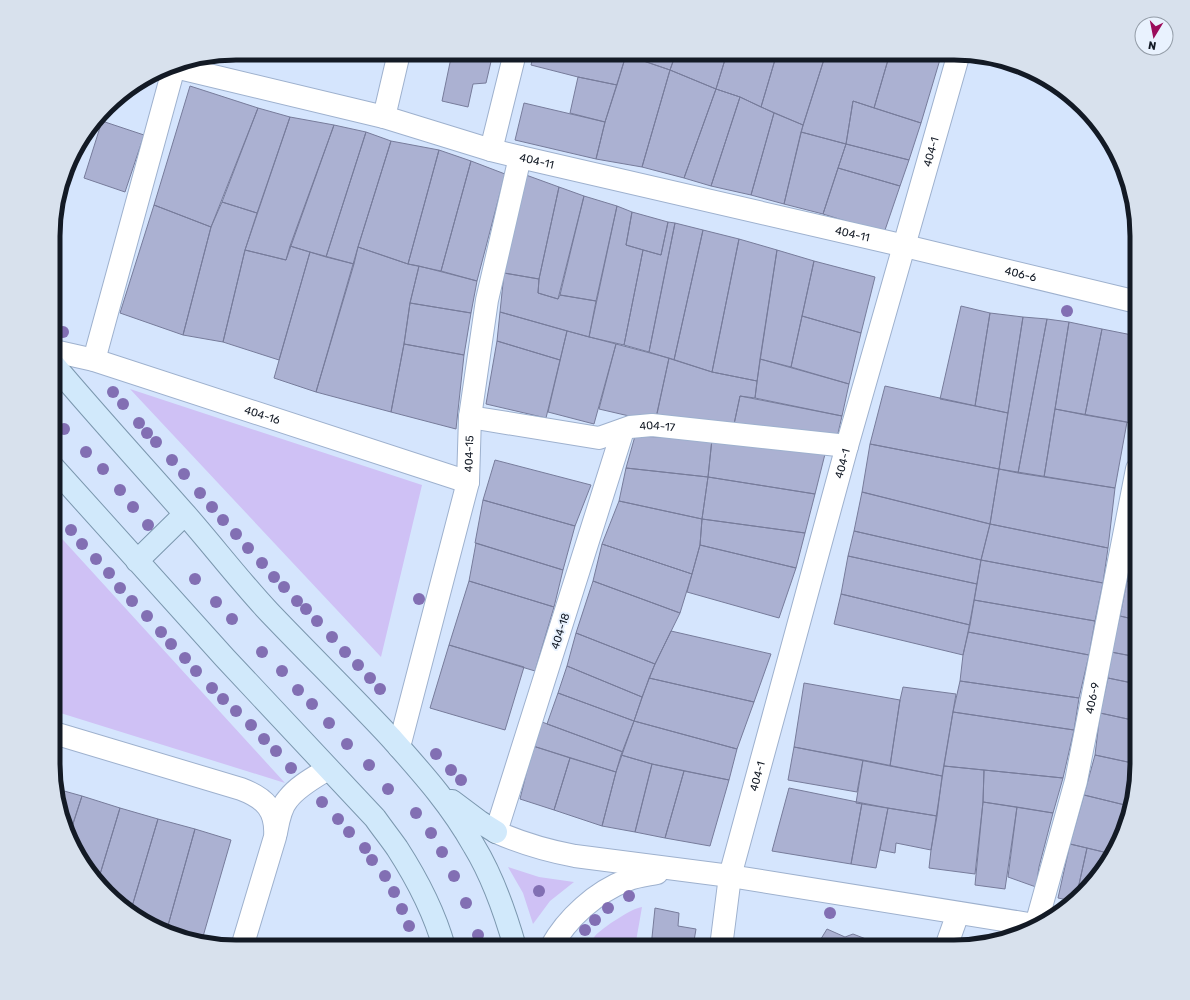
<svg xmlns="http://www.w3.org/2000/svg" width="1190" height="1000" font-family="Rubik,sans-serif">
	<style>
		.green { fill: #cfc1f5 }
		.building { fill: #abb1d2; stroke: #777c9b }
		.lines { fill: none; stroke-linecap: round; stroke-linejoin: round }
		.minor-casing { stroke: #9eb1ce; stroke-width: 24 }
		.major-casing { stroke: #7b97ae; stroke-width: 24 }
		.minor { stroke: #fff; stroke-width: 22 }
		.major { stroke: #d1e9fb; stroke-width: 22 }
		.tree { fill: #826fb3 }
		.labels { text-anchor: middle; stroke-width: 4; stroke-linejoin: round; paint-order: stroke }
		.street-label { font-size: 11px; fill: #131a25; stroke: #e9f2fe }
		.rim { fill: none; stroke: #131a25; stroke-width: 5 }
	</style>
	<rect width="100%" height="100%" fill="#d5e5fd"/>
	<path class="green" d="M 130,389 L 422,485 L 381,657 Z
		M 54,530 L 285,783 L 54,711 Z
		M 508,867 L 539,877 L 574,882 L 550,901 L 533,924 L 523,893 Z
		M 642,907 L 635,947 L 588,947 C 590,943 592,939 595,936 C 602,928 632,908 642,907 Z"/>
	<path class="building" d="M 452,53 L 493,53 L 486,83 L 473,84 L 468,107 L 442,101 Z
		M 534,53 L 620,53 L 626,55 L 617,85 L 578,77 L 531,65 Z
		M 627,53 L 676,53 L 670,70 L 626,55 Z
		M 676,53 L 727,53 L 716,89 L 670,70 Z
		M 727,53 L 777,53 L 761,107 L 740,97 L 716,89 Z
		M 777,53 L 826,53 L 803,125 L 761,107 Z
		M 826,53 L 890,53 L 874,108 L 853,101 L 846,144 L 801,132 Z
		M 890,53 L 931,53 L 941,56 L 921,123 L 874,108 Z
		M 626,55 L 670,70 L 642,167 L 596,159 L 605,122 Z
		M 670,70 L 716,89 L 684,178 L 642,167 Z
		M 578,77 L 617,85 L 605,122 L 570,113 Z
		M 190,86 L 258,108 L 211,227 L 154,205 Z
		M 716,89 L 740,97 L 711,186 L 684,178 Z
		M 740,97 L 774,113 L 751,195 L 711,186 Z
		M 853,101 L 921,123 L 909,160 L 846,144 Z
		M 524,103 L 605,122 L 596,159 L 515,140 Z
		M 258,108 L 290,117 L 257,213 L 222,202 Z
		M 774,113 L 803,125 L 784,204 L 751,195 Z
		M 290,117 L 334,125 L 286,260 L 245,250 Z
		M 102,121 L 144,135 L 125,192 L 84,178 Z
		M 334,125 L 366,132 L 326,257 L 290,246 Z
		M 366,132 L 391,141 L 358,247 L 354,264 L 326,257 Z
		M 801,132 L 846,144 L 823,214 L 784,204 Z
		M 391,141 L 439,150 L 408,264 L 358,247 Z
		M 846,144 L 909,160 L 900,186 L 838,168 Z
		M 439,150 L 471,161 L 441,271 L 408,264 Z
		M 471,161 L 505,174 L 477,281 L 441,271 Z
		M 838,168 L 900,186 L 884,233 L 823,214 Z
		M 526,175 L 559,187 L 539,279 L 504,273 Z
		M 559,187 L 584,196 L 558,299 L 538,293 L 539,279 Z
		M 584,196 L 617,206 L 596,301 L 560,295 Z
		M 222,202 L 257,213 L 245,250 L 223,342 L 183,335 L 211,227 Z
		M 154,205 L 211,227 L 183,335 L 120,313 Z
		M 617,206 L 632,212 L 626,245 L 643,250 L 624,345 L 589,337 Z
		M 632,212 L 668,222 L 661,255 L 626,245 Z
		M 668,222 L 675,223 L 649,352 L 624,345 L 643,250 L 661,255 Z
		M 675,223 L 703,230 L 674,360 L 649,352 Z
		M 703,230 L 739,239 L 712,372 L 674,360 Z
		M 739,239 L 777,250 L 757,381 L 712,372 Z
		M 290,246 L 310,252 L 279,360 L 223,342 L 245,250 L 286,260 Z
		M 358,247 L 408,264 L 419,266 L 410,303 L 404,344 L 391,412 L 316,392 Z
		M 777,250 L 814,261 L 791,367 L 760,359 Z
		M 310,252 L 354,264 L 316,392 L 274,378 Z
		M 814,261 L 875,277 L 861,333 L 802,316 Z
		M 419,266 L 477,281 L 471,313 L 410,303 Z
		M 504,273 L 539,279 L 538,293 L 558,299 L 560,295 L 596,301 L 589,337 L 500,312 Z
		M 410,303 L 471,313 L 464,355 L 404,344 Z
		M 961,306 L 990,313 L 975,406 L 940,399 Z
		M 500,312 L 567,331 L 560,360 L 497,341 Z
		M 990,313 L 1023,317 L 1008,413 L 975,406 Z
		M 802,316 L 861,333 L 849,384 L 791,367 Z
		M 1023,317 L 1047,319 L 1018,473 L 999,469 Z
		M 1047,319 L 1069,322 L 1044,477 L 1018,473 Z
		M 1069,322 L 1102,329 L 1085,415 L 1055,409 Z
		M 1102,329 L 1137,336 L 1137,424 L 1085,415 Z
		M 567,331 L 616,344 L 594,424 L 548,412 Z
		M 497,341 L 560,360 L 546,418 L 486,404 Z
		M 404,344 L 464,355 L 456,429 L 391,412 Z
		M 616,344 L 669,358 L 655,422 L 599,409 Z
		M 669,358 L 712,372 L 757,381 L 755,398 L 740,396 L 733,429 L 657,414 Z
		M 760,359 L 849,384 L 842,416 L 755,398 Z
		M 885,386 L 1008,413 L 999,469 L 870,444 Z
		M 740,396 L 842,416 L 836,442 L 733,429 Z
		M 1055,409 L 1127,422 L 1115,488 L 1044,477 Z
		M 635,436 L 712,439 L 708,477 L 626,468 Z
		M 712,439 L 826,450 L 815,494 L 708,477 Z
		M 870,444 L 999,469 L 990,524 L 862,492 Z
		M 495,460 L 591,485 L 575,526 L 483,500 Z
		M 626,468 L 708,477 L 702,519 L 619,501 Z
		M 999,469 L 1115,488 L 1108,548 L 990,524 Z
		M 708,477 L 815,494 L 805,533 L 702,519 Z
		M 862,492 L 990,524 L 981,560 L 854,531 Z
		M 483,500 L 575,526 L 563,570 L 475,543 Z
		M 619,501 L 702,519 L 700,545 L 692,574 L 602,544 Z
		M 702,519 L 805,533 L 796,568 L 700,545 Z
		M 990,524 L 1108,548 L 1103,583 L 981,560 Z
		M 1137,529 L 1137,550 L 1133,549 Z
		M 854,531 L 981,560 L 977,584 L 848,556 Z
		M 476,543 L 563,570 L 554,607 L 469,581 Z
		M 602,544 L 692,574 L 680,613 L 593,581 Z
		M 700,545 L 796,568 L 779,618 L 687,592 Z
		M 1133,549 L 1137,550 L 1137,583 L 1127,581 Z
		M 848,556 L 977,584 L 970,625 L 841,594 Z
		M 981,560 L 1103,583 L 1095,621 L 974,600 Z
		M 469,581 L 554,607 L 535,671 L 449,645 Z
		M 593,581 L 680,613 L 655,664 L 576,633 Z
		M 1127,581 L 1137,583 L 1137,620 L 1120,616 Z
		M 841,594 L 970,625 L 963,655 L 834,624 Z
		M 974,600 L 1095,621 L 1089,655 L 968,632 Z
		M 1120,616 L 1137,620 L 1137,657 L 1111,652 Z
		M 671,631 L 771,654 L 754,702 L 649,678 L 655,664 Z
		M 968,632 L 1089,655 L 1079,698 L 960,681 L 963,655 Z
		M 576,633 L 655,664 L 642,697 L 567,666 Z
		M 449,645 L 524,667 L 505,730 L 430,708 Z
		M 1111,652 L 1137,657 L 1137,684 L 1108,678 Z
		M 567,666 L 642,697 L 634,721 L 558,693 Z
		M 649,678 L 754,702 L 737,749 L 634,721 Z
		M 1108,678 L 1137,684 L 1137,721 L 1100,713 Z
		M 960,681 L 1079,698 L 1074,730 L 953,712 Z
		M 804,683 L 900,700 L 890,766 L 794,747 Z
		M 903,687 L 956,694 L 942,776 L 890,766 L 900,700 Z
		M 558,693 L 634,721 L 623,752 L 547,724 Z
		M 953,712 L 1074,730 L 1063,778 L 944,766 Z
		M 1100,713 L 1137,721 L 1137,764 L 1095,755 Z
		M 634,721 L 737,749 L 729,780 L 652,764 L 621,755 Z
		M 542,722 L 623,752 L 616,772 L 533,746 Z
		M 533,746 L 570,758 L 554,810 L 520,799 Z
		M 794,747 L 863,760 L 857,792 L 788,780 Z
		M 621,755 L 652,764 L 635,832 L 602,826 L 616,772 Z
		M 1095,755 L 1137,764 L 1137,776 L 1129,806 L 1084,795 Z
		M 570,758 L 616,772 L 602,826 L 554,810 Z
		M 863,760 L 942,776 L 937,816 L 856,803 Z
		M 652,764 L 684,771 L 665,838 L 635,832 Z
		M 944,766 L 984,770 L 983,802 L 975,874 L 929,868 L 931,850 Z
		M 984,770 L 1063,778 L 1053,813 L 983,802 Z
		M 684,771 L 729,780 L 710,846 L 665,838 Z
		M 789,788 L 862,803 L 851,864 L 772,851 Z
		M 57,789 L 82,796 L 69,836 Z
		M 1084,795 L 1129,806 L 1118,845 L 1112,854 L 1070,844 Z
		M 82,796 L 120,808 L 98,881 L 72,845 L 69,836 Z
		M 983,802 L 1017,807 L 1005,889 L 975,885 Z
		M 862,803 L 888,808 L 876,868 L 851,864 Z
		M 1017,807 L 1053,813 L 1039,867 L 1036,887 L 1008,877 Z
		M 120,808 L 158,819 L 131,910 L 107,894 L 98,881 Z
		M 888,808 L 937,816 L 931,850 L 896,843 L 895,853 L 880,850 Z
		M 158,819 L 195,829 L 167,929 L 155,926 L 131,910 Z
		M 195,829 L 231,840 L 202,940 L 167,929 Z
		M 1070,844 L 1087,848 L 1076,898 L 1073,901 L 1058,898 Z
		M 1087,848 L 1112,854 L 1084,893 L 1076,898 Z
		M 655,908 L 679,913 L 678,926 L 696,929 L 693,947 L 651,947 Z
		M 155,926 L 167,929 L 166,933 Z
		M 167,929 L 202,940 L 201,941 L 166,933 Z
		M 827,929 L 845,937 L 853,934 L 866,939 L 862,947 L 816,947 Z
		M 866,939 L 882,947 L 862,947 Z"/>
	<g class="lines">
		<g class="minor-casing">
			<g id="minor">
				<path id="s1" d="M 171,66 L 384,117 L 491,150 L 520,157 L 905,246 L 1137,302"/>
				<path d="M 384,117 L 399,53"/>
				<path d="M 491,150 L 515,53"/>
				<path id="s2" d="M 54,351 L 94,360 L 468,482"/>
				<path d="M 94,360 L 174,67"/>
				<path id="s3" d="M 470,417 L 599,438 L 630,427 L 652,425 L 847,446"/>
				<path d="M 623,430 L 496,832 C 521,843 548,851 575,856 L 730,876 L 1035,925"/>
				<path d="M 54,733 L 241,789 C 265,798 277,810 275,837 L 242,947"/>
				<path id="s4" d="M 399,747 L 468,482 L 470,417 L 487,300 L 520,157"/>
				<path d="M 276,833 C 278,822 280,808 288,799 C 298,786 315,777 328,769"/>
				<path id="s5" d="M 1036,925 L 1076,781 L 1137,469"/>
				<path d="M 551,947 C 567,918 596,892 627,880 C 636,876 647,875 657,873"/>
				<path id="s6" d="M 721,947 L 730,876 L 847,446 L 959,53"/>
				<path d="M 946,947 L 958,913"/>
			</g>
		</g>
		<g class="major-casing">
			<path id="major" d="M 54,365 C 97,416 142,465 186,515 C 214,547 240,581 269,612 C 310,655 352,696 392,739 C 423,774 451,805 474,846 C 493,877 505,912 515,947
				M 54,468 L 225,658 L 375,818 C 382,828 390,838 397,848 C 417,879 434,911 444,947
				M 137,561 L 185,514
				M 452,801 L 480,822 L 496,832"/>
		</g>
		<use href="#minor" class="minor"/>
		<use href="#major" class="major"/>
	</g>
	<g class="tree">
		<circle cx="1067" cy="311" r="6"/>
		<circle cx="63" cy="332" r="6"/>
		<circle cx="113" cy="392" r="6"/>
		<circle cx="123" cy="404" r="6"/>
		<circle cx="139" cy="423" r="6"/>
		<circle cx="64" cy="429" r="6"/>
		<circle cx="147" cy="433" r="6"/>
		<circle cx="156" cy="442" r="6"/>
		<circle cx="86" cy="452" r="6"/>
		<circle cx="172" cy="460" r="6"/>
		<circle cx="103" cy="469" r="6"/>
		<circle cx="184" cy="474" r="6"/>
		<circle cx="120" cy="490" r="6"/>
		<circle cx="200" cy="493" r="6"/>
		<circle cx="133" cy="507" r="6"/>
		<circle cx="212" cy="507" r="6"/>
		<circle cx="223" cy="520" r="6"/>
		<circle cx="148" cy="525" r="6"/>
		<circle cx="71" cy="530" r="6"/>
		<circle cx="236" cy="534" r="6"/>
		<circle cx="82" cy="544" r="6"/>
		<circle cx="248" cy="548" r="6"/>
		<circle cx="96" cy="559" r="6"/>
		<circle cx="262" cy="563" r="6"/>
		<circle cx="109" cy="573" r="6"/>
		<circle cx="274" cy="577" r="6"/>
		<circle cx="195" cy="579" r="6"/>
		<circle cx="284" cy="587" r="6"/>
		<circle cx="120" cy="588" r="6"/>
		<circle cx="419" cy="599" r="6"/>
		<circle cx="132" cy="601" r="6"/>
		<circle cx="297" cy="601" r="6"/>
		<circle cx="216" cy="602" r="6"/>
		<circle cx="306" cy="609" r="6"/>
		<circle cx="147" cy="616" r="6"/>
		<circle cx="232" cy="619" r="6"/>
		<circle cx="317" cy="621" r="6"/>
		<circle cx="161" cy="632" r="6"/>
		<circle cx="332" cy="637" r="6"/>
		<circle cx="171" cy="644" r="6"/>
		<circle cx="262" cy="652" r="6"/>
		<circle cx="345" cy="652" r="6"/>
		<circle cx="185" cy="658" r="6"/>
		<circle cx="358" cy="665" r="6"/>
		<circle cx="196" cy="671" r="6"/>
		<circle cx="282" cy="671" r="6"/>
		<circle cx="370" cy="678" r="6"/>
		<circle cx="212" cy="688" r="6"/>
		<circle cx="380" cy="689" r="6"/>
		<circle cx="298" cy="690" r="6"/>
		<circle cx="223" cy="699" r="6"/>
		<circle cx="312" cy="704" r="6"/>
		<circle cx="236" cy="711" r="6"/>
		<circle cx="329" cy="723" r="6"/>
		<circle cx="251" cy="725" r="6"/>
		<circle cx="264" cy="739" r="6"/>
		<circle cx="347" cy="744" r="6"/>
		<circle cx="276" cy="751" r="6"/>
		<circle cx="436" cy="754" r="6"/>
		<circle cx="369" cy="765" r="6"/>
		<circle cx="291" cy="768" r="6"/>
		<circle cx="451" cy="770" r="6"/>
		<circle cx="461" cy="780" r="6"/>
		<circle cx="388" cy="789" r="6"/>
		<circle cx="322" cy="802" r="6"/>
		<circle cx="416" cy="813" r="6"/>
		<circle cx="338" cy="819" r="6"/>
		<circle cx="349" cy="832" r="6"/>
		<circle cx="431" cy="833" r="6"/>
		<circle cx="365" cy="848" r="6"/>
		<circle cx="442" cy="852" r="6"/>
		<circle cx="372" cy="860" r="6"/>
		<circle cx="385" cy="876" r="6"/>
		<circle cx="454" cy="876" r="6"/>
		<circle cx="539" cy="891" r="6"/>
		<circle cx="394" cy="892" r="6"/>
		<circle cx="629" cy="896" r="6"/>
		<circle cx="466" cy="903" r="6"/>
		<circle cx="608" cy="908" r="6"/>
		<circle cx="402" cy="909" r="6"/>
		<circle cx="830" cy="913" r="6"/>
		<circle cx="595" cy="920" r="6"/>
		<circle cx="409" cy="926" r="6"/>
		<circle cx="585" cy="930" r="6"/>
		<circle cx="478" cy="935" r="6"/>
	</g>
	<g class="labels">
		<g class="street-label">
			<text dy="4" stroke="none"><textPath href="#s6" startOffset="823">404-1</textPath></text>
			<text dy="4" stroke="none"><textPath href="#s1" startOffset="378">404-11</textPath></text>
			<text dy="4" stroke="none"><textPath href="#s1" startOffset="702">404-11</textPath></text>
			<text dy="4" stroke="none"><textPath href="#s1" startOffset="875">406-6</textPath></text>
			<text dy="4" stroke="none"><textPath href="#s2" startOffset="218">404-16</textPath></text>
			<text dy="4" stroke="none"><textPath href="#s3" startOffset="191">404-17</textPath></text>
			<text dy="4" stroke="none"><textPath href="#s4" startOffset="302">404-15</textPath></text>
			<text dy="4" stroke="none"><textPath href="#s6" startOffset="499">404-1</textPath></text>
			<text transform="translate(560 631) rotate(-72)" y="4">404-18</text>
			<text dy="4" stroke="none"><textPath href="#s5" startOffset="234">406-9</textPath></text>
			<text dy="4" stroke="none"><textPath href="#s6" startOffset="175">404-1</textPath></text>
		</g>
	</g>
	<path d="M0 0H1190V1000H0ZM236 60H954A176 176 0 0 1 1130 236V764A176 176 0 0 1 954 940H236A176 176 0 0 1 60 764V236A176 176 0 0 1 236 60Z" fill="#d8e1ed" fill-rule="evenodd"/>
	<path class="rim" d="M236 60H954A176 176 0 0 1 1130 236V764A176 176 0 0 1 954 940H236A176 176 0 0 1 60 764V236A176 176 0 0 1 236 60Z"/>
	<g transform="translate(1154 36) rotate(190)"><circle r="19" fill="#e9f2fe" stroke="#939ca7"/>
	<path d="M0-3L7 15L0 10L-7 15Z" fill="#9b0c5b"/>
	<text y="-6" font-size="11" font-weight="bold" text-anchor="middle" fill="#131a25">N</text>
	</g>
</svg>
